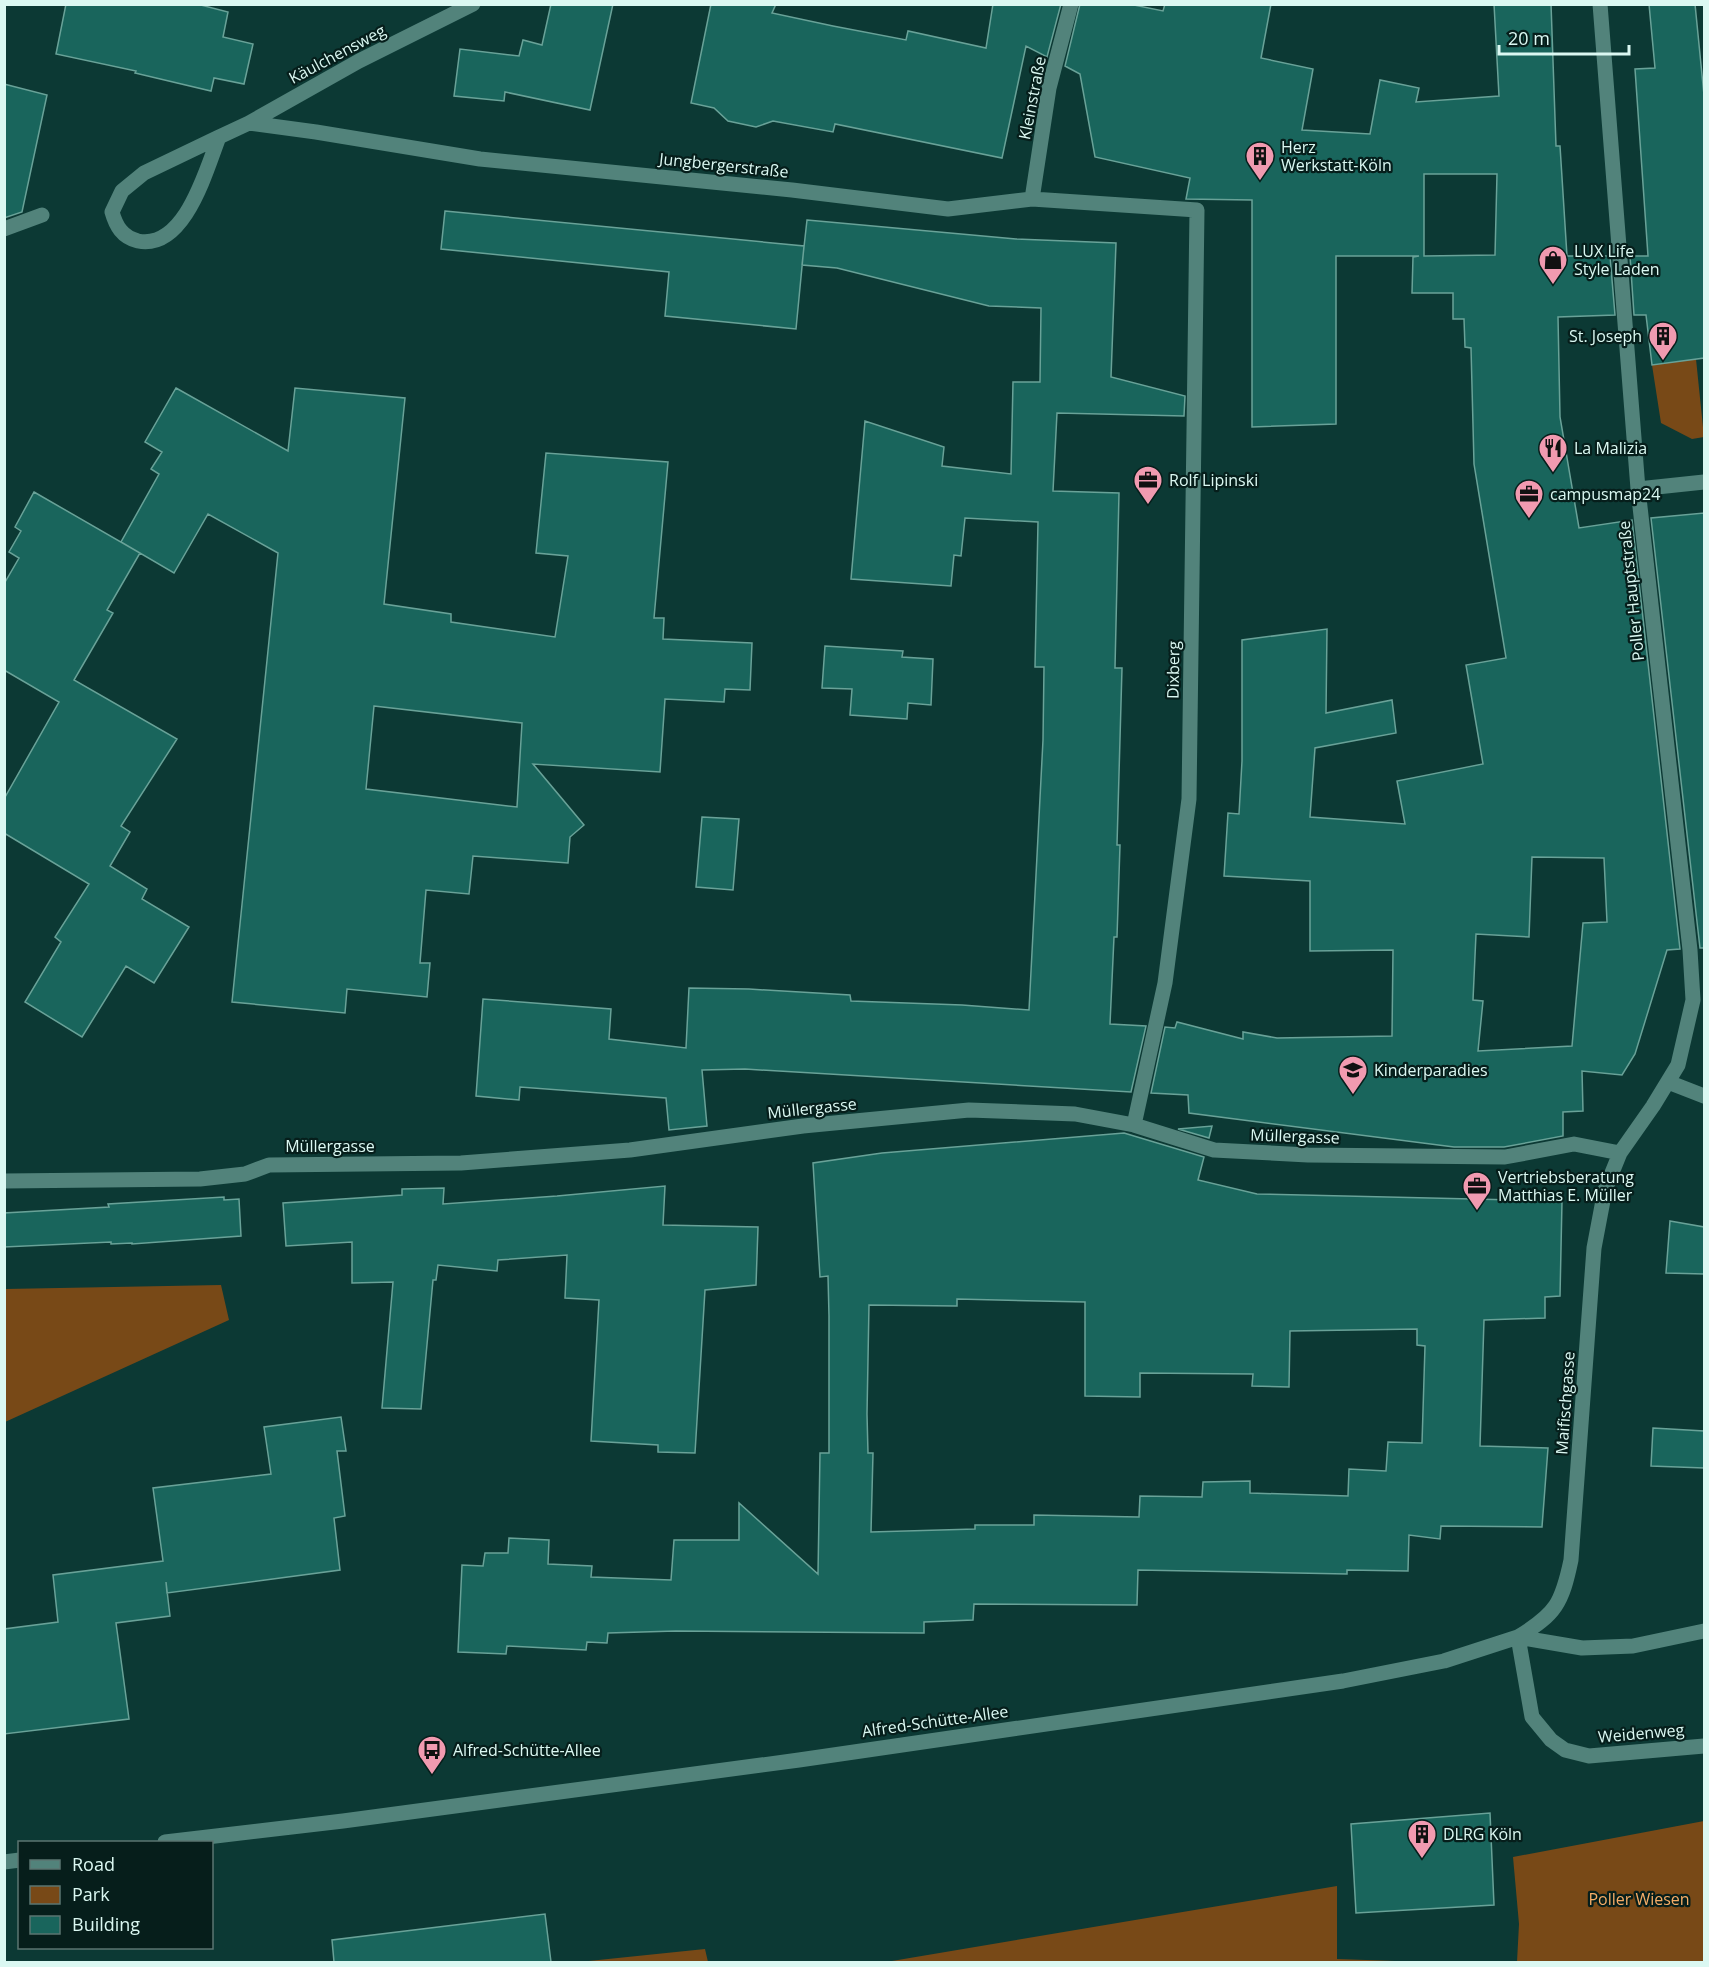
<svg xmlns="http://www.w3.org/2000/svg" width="1709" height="1967" font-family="'Open Sans',sans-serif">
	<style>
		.green { fill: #784917 }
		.building { fill: #19655c; stroke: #69a298; stroke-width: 1.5; fill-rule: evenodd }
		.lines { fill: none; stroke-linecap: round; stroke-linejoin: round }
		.minor { stroke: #52837b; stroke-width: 15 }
		.labels { text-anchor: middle; stroke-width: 4.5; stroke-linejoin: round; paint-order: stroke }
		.street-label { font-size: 16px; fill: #dbf8f2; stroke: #061e1b }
		.poi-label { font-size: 16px; fill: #dbf8f2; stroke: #061e1b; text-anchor: start }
		.park-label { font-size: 16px; fill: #f6ad67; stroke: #061e1b }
	</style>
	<rect width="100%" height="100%" fill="#0c3934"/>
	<path class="green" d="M 1696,359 L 1704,437 L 1692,439 L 1661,423 L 1652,365 Z
		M 221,1285 L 229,1320 L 5,1422 L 5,1289 Z
		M 1704,1821 L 1704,1962 L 1517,1962 L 1519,1924 L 1513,1857 Z
		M 1337,1886 L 1337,1959 L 1395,1961 L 1395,1962 L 886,1962 Z
		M 705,1949 L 708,1962 L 579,1962 Z"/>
	<path class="building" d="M 66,4 L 197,4 L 228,12 L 223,37 L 253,44 L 244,84 L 214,78 L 211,91 L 135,73 L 136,71 L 56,54 Z
		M 551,4 L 613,4 L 590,110 L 505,92 L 504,101 L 454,96 L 460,49 L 519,56 L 523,40 L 542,45 Z
		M 711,4 L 776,4 L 772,13 L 833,26 L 906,40 L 908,31 L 986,48 L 993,4 L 1061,4 L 1047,57 L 1026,46 L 1002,158 L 835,124 L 833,132 L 773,121 L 756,127 L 728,121 L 714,108 L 691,103 Z
		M 1080,4 L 1129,4 L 1163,11 L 1165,4 L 1271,4 L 1261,58 L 1313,69 L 1302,130 L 1370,134 L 1380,80 L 1419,88 L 1416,102 L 1499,96 L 1494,4 L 1551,4 L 1556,146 L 1560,146 L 1567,256 L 1610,256 L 1615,315 L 1558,317 L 1560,417 L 1579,528 L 1632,520 L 1680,949 L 1667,950 L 1635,1054 L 1622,1075 L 1582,1071 L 1583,1111 L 1563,1112 L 1563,1136 L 1504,1147 L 1454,1147 L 1189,1113 L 1188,1095 L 1151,1093 L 1165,1027 L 1175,1028 L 1177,1022 L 1243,1039 L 1243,1032 L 1277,1038 L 1392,1036 L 1393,950 L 1310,951 L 1310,881 L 1224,876 L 1228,813 L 1239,814 L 1242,761 L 1242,640 L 1327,629 L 1326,713 L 1392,700 L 1396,733 L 1315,748 L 1310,817 L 1405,824 L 1397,781 L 1483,764 L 1466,665 L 1506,658 L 1474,464 L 1471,348 L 1465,347 L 1464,319 L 1453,319 L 1453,293 L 1412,293 L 1413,257 L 1419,256 L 1336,256 L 1336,424 L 1252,427 L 1252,200 L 1186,199 L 1190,178 L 1095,157 L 1080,74 L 1065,66 ZM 1424,174 L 1497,174 L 1495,255 L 1424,256 ZM 1532,857 L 1604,858 L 1607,922 L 1583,923 L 1572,1046 L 1478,1051 L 1483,1001 L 1473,1000 L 1476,934 L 1529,937 Z
		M 1649,4 L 1695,4 L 1704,95 L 1704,358 L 1652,365 L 1646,315 L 1634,315 L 1630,256 L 1648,256 L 1635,69 L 1655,68 Z
		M 4,84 L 47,95 L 22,212 L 4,218 Z
		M 445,211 L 804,246 L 796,329 L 665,316 L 669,272 L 441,249 Z
		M 807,220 L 1016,239 L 1116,243 L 1111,377 L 1185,396 L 1184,416 L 1057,413 L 1053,491 L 1119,493 L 1115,668 L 1122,668 L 1117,845 L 1120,845 L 1117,937 L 1114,937 L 1110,1024 L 1146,1026 L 1131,1092 L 745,1069 L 702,1070 L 707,1126 L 669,1130 L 666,1098 L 520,1087 L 519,1100 L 476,1096 L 483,999 L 611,1009 L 609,1039 L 686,1048 L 689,988 L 749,989 L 850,995 L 851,1001 L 962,1005 L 1029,1010 L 1043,740 L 1044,667 L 1035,667 L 1038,522 L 965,518 L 961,556 L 954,555 L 951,586 L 851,579 L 865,421 L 944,447 L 942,466 L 1011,474 L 1013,382 L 1040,382 L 1041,308 L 989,306 L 837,268 L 802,265 Z
		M 176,388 L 288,451 L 295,388 L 405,398 L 384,604 L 451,614 L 451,622 L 555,637 L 568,556 L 536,553 L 546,453 L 668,462 L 654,618 L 664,618 L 663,639 L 752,643 L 750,690 L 725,689 L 724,702 L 665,699 L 660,772 L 533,764 L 584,825 L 570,837 L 568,863 L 473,856 L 469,894 L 426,890 L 420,963 L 430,963 L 427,997 L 347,989 L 345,1013 L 232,1002 L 278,553 L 208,514 L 174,573 L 121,542 L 159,474 L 151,469 L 162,452 L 145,442 ZM 374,706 L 522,723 L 517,807 L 366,789 Z
		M 34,492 L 140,553 L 107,610 L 113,613 L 74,680 L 177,739 L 121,826 L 130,832 L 110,866 L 147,889 L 142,899 L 189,927 L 154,983 L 126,966 L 82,1037 L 25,1002 L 61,942 L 55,937 L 89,884 L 4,833 L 4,799 L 59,702 L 4,670 L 4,584 L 19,558 L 9,552 L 21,531 L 15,527 Z
		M 1704,513 L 1704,948 L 1700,948 L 1651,518 Z
		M 825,646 L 903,651 L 902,657 L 933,659 L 931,705 L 908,703 L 907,719 L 850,715 L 852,689 L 822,688 Z
		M 702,817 L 739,819 L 733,890 L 696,887 Z
		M 1212,1126 L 1209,1138 L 1178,1129 Z
		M 1124,1133 L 1204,1157 L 1198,1180 L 1257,1194 L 1562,1201 L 1560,1296 L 1545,1297 L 1545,1318 L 1484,1320 L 1480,1446 L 1548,1448 L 1542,1527 L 1441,1526 L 1440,1539 L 1409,1535 L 1408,1571 L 1347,1570 L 1347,1574 L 1138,1570 L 1137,1605 L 974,1604 L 973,1620 L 924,1622 L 924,1633 L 676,1631 L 608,1633 L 607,1643 L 587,1642 L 586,1650 L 507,1646 L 506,1654 L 458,1652 L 462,1565 L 483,1566 L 485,1553 L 508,1553 L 509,1538 L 549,1540 L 548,1564 L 592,1566 L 591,1577 L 671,1580 L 674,1540 L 739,1540 L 739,1503 L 818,1574 L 820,1453 L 829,1453 L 829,1316 L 828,1276 L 820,1277 L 813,1163 L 882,1153 ZM 957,1299 L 1085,1302 L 1085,1396 L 1140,1397 L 1140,1373 L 1253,1374 L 1252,1386 L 1289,1387 L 1290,1331 L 1417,1329 L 1417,1345 L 1425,1346 L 1422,1443 L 1388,1442 L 1386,1471 L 1349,1469 L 1348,1496 L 1250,1493 L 1250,1481 L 1203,1482 L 1202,1497 L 1140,1496 L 1139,1517 L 1034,1515 L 1034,1525 L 975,1525 L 975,1529 L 871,1532 L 873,1453 L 868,1453 L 867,1414 L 869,1305 L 957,1306 Z
		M 665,1186 L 663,1225 L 758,1227 L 756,1285 L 705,1290 L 695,1453 L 658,1452 L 658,1445 L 591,1441 L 599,1300 L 565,1298 L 567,1255 L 498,1260 L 497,1271 L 438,1265 L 436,1280 L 433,1280 L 421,1409 L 382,1408 L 393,1282 L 352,1283 L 352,1242 L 286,1246 L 283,1203 L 402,1195 L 402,1189 L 444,1188 L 443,1204 L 557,1196 Z
		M 224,1197 L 224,1200 L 239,1199 L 241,1236 L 132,1244 L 132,1243 L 111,1244 L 111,1242 L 4,1247 L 4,1213 L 109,1207 L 108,1204 Z
		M 1670,1221 L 1704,1227 L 1704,1274 L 1666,1273 Z
		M 341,1417 L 346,1451 L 337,1451 L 345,1516 L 334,1518 L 340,1570 L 167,1593 L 166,1582 L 170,1616 L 116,1623 L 129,1719 L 4,1734 L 4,1629 L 58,1622 L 53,1575 L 163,1561 L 153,1488 L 271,1474 L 264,1427 Z
		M 1653,1428 L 1704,1431 L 1704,1468 L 1651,1466 Z
		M 1490,1813 L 1494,1905 L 1356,1913 L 1351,1824 Z
		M 545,1914 L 551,1962 L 334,1962 L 332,1940 Z"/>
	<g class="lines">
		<path class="minor" d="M 249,123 L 316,132 L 480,159 L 792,190 L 948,209 L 1032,199 L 1197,210 L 1189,799 L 1165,983 L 1134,1125
			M 219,137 L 144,173 L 122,191 L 112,212 C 116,226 122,237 138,241 C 185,250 206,170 219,137 L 249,123 L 359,61 L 473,4
			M 1032,199 L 1049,88 L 1071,4
			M 4,229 L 42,215
			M 1638,489 L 1704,482
			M 1668,1082 L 1704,1096
			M 4,1181 L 200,1179 L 245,1174 L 269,1165 L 461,1163 L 630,1150 L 803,1126 L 969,1110 L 1075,1114 L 1134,1125 L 1214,1150 L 1308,1155 L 1505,1157 L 1574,1144 L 1620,1153
			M 1518,1637 C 1556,1614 1562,1603 1571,1560 L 1594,1248 L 1605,1190 L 1620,1153 L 1653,1106 L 1678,1065 L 1693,1000 L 1690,950 L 1638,489 L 1600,4
			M 1518,1637 L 1532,1717 L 1551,1740 L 1565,1750 L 1589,1756 L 1704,1746
			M 165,1842 L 343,1821 L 799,1760 L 1343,1681 L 1444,1661 L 1518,1637 L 1582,1648 L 1633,1646 L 1704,1631
			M 4,1862 L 20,1860"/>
	</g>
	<defs>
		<g id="building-pin" transform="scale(1.5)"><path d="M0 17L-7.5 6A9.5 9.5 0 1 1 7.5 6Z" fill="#f19ab0" stroke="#061e1b"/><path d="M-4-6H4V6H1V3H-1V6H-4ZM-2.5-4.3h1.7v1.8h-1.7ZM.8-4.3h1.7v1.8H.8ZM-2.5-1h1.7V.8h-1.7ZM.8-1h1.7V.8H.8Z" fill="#111"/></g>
		<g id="shop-pin" transform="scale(1.5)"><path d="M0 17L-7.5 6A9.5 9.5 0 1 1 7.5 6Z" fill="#f19ab0" stroke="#061e1b"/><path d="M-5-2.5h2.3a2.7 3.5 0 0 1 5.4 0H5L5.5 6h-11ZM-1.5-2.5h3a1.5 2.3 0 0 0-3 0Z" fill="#111"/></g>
		<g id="restaurant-pin" transform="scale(1.5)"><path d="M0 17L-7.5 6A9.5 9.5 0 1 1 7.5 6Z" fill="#f19ab0" stroke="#061e1b"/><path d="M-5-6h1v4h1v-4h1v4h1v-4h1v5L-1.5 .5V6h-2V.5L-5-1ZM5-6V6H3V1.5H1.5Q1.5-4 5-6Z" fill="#111"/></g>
		<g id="office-pin" transform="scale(1.5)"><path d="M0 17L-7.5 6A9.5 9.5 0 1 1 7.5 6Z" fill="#f19ab0" stroke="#061e1b"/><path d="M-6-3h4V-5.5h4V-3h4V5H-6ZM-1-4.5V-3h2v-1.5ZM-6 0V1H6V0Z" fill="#111"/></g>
		<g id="school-pin" transform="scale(1.5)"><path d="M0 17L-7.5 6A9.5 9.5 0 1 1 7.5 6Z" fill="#f19ab0" stroke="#061e1b"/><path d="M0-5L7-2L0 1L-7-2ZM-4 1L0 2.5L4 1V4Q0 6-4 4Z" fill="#111"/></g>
		<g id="bus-pin" transform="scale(1.5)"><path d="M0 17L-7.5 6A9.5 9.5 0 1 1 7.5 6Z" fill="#f19ab0" stroke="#061e1b"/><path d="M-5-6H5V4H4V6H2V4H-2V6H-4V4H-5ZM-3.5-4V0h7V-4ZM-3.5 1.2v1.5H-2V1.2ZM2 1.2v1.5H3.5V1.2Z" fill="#111"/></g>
	</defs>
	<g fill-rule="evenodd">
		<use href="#building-pin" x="1260" y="156"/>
		<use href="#shop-pin" x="1553" y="260"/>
		<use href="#building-pin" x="1663" y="336"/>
		<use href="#restaurant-pin" x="1553" y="448"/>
		<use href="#office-pin" x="1148" y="480"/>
		<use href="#office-pin" x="1529" y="494"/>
		<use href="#school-pin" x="1353" y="1070"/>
		<use href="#office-pin" x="1477" y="1186"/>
		<use href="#bus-pin" x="432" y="1750"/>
		<use href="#building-pin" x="1422" y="1834"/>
	</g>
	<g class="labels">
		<g class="street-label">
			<text transform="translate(337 54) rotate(-28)" y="6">Käulchensweg</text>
			<text transform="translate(1032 98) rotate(-79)" y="6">Kleinstraße</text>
			<text transform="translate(724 165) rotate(6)" y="6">Jungbergerstraße</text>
			<text transform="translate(1631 591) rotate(-96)" y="6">Poller Hauptstraße</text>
			<text transform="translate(1173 670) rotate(-89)" y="6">Dixberg</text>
			<text transform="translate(812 1108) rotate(-6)" y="6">Müllergasse</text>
			<text transform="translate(1295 1136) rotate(2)" y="6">Müllergasse</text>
			<text x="330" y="1152">Müllergasse</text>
			<text transform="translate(1565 1403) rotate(-86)" y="6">Maifischgasse</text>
			<text transform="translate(935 1721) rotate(-8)" y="6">Alfred-Schütte-Allee</text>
			<text transform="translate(1641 1733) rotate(-5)" y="6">Weidenweg</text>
		</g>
		<g class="poi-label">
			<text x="1281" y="153">Herz<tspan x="1281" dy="18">Werkstatt-Köln</tspan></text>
			<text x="1574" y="257">LUX Life<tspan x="1574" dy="18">Style Laden</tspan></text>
			<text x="1642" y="342" text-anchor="end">St. Joseph</text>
			<text x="1574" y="454">La Malizia</text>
			<text x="1169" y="486">Rolf Lipinski</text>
			<text x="1550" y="500">campusmap24</text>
			<text x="1374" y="1076">Kinderparadies</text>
			<text x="1498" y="1183">Vertriebsberatung<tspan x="1498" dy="18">Matthias E. Müller</tspan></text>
			<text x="453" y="1756">Alfred-Schütte-Allee</text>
			<text x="1443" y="1840">DLRG Köln</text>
		</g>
		<g class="park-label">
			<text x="1639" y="1905">Poller Wiesen</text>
		</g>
	</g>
	<rect width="1709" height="1967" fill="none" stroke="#dbf8f2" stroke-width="12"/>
	<rect x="18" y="1841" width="195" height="108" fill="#061e1b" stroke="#5b7571" stroke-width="1.5"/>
	<rect x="30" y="1860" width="30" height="9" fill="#52837b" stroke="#5b7571" stroke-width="1.5"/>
	<text x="72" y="1871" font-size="18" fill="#dbf8f2">Road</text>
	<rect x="30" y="1886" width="30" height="18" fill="#784917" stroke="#5b7571" stroke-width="1.5"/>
	<text x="72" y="1901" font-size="18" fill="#dbf8f2">Park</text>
	<rect x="30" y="1916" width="30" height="18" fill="#19655c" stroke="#5b7571" stroke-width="1.5"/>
	<text x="72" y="1931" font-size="18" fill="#dbf8f2">Building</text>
	<path d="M1499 45v9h130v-9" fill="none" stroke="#dbf8f2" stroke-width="3"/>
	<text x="1508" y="45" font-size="18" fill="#dbf8f2" stroke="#061e1b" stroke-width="4.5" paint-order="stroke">20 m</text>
</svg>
